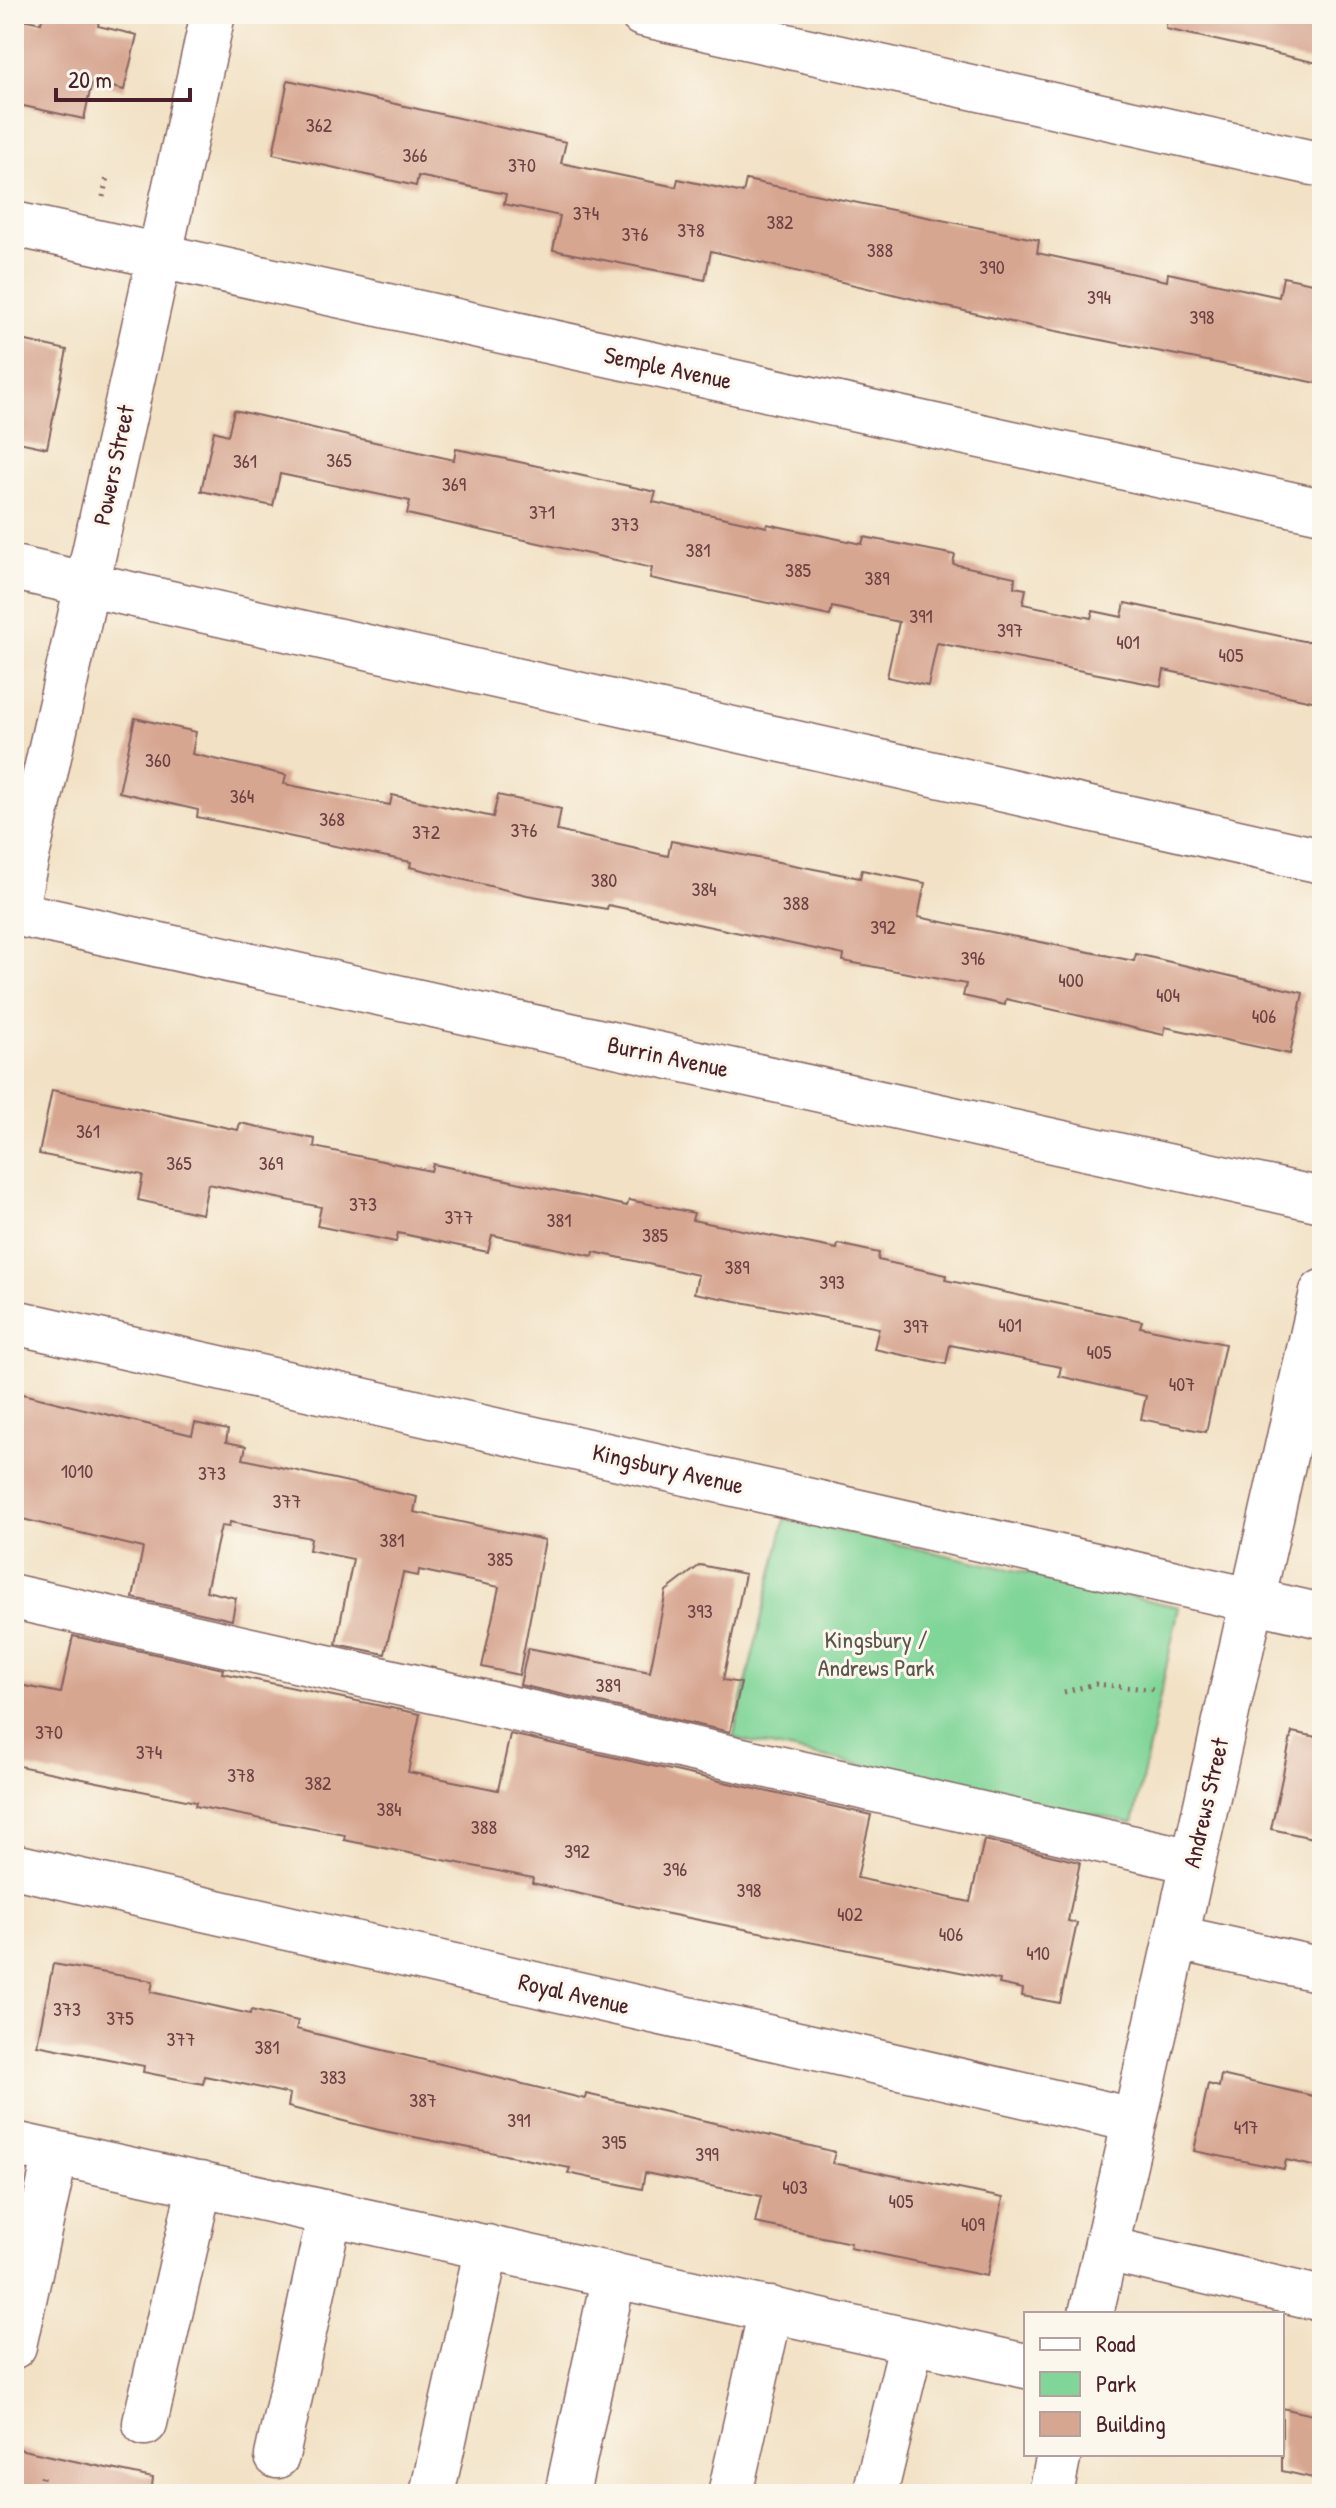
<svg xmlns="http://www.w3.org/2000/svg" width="1336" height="2508" font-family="'Patrick Hand',sans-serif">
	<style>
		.green { fill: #80d598; stroke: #657a62; stroke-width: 2 }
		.building { fill: #d7a691 }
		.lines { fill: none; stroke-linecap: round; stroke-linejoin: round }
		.minor-casing { stroke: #856361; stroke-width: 47 }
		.path { stroke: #856361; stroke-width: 5; stroke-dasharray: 2 6; stroke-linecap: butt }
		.minor { stroke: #fff; stroke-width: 44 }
		.labels { text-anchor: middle; stroke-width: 6; stroke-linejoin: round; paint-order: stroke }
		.number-label { font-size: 20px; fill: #6d4144 }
		.street-label { font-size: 24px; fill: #4a1f2b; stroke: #fbf7ec }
		.park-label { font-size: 24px; fill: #5a564c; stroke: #fbf7ec }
	</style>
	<rect width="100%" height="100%" fill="#fbf7ec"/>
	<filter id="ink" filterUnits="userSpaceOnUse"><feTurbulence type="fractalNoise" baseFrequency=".0125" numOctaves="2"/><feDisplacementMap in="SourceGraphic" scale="16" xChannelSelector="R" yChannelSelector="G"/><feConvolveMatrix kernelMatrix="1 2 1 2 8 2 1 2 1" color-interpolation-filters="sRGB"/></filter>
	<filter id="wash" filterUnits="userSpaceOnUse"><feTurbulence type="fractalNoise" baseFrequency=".006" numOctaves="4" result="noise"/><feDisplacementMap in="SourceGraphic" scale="32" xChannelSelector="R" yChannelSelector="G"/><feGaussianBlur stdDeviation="1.8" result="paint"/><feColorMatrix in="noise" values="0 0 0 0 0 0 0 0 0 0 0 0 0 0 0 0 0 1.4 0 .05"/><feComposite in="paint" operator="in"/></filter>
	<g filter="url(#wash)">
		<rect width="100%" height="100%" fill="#f2e1c4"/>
		<path class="green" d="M 785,1519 L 1179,1607 L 1133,1823 L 733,1738 Z"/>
		<g id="blocks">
			<path class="building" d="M 43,14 L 100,14 L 98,26 L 137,35 L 124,90 L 92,82 L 84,119 L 14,104 L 14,17 L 41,23 Z
				M 1167,14 L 1322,14 L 1322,64 L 1166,29 Z
				M 288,80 L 566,142 L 561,163 L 676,187 L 678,179 L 743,193 L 746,180 L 1039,240 L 1037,253 L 1167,281 L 1168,273 L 1279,297 L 1283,277 L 1322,285 L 1322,384 L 1011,322 L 711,251 L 705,280 L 553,250 L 560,216 L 504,204 L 506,194 L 418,176 L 416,186 L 273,154 Z
				M 22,340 L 67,350 L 47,448 L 14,441 L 14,348 L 20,349 Z
				M 234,410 L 454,460 L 456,449 L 501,458 L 656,492 L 653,502 L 767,527 L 767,524 L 862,544 L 864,537 L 955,555 L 953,564 L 1015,577 L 1014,587 L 1026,589 L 1023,604 L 1091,618 L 1093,611 L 1122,617 L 1125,603 L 1303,641 L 1322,641 L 1322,703 L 1164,670 L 1161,686 L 937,643 L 928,686 L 887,677 L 899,622 L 832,607 L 830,616 L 650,578 L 652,568 L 407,514 L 410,501 L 280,474 L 273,506 L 201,491 L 214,431 L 228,435 Z
				M 135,718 L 196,732 L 192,754 L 286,775 L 284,784 L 390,805 L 392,795 L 493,817 L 498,795 L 561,809 L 557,831 L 668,856 L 671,841 L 860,878 L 862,870 L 925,883 L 918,917 L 1134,961 L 1136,954 L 1303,993 L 1290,1054 L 1165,1027 L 1164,1035 L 1006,999 L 1005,1005 L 963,996 L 966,984 L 843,961 L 844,955 L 608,905 L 607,909 L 527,895 L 410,867 L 411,862 L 197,817 L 198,810 L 119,792 Z
				M 52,1090 L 238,1130 L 240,1123 L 315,1139 L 314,1147 L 431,1171 L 433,1164 L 627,1206 L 629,1200 L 694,1213 L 692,1220 L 837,1249 L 838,1244 L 879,1253 L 878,1260 L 946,1275 L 945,1280 L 1142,1321 L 1140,1327 L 1225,1344 L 1206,1432 L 1141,1419 L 1146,1396 L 1059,1376 L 1061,1367 L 950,1345 L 946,1364 L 874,1349 L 879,1328 L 694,1293 L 698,1275 L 594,1252 L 593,1256 L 492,1235 L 488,1252 L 398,1233 L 396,1242 L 317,1226 L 321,1207 L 208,1184 L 202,1214 L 138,1200 L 143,1175 L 39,1154 Z
				M 14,1392 L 192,1435 L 195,1423 L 228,1430 L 226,1442 L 246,1446 L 243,1459 L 417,1497 L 414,1512 L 545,1540 L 519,1675 L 482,1667 L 499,1587 L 419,1570 L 418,1576 L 403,1573 L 385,1654 L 336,1644 L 353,1559 L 309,1550 L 311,1538 L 230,1522 L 229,1527 L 221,1526 L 206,1591 L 236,1598 L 232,1620 L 133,1598 L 143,1548 L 14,1517 Z
				M 700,1565 L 745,1574 L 723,1680 L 741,1683 L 730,1732 L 520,1685 L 528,1648 L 650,1672 L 666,1591 Z
				M 73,1636 L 223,1669 L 222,1673 L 420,1714 L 408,1772 L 498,1790 L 510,1734 L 871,1815 L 857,1878 L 970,1902 L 984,1840 L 1080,1862 L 1068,1921 L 1077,1923 L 1060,2003 L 1022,1996 L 1023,1989 L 999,1984 L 1000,1980 L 664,1913 L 532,1883 L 533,1878 L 344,1840 L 345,1835 L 195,1806 L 196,1802 L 14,1765 L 14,1684 L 61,1693 Z
				M 1292,1732 L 1322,1738 L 1322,1840 L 1271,1829 Z
				M 53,1964 L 153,1981 L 151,1992 L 250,2014 L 251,2010 L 298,2021 L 296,2029 L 585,2099 L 586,2094 L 750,2131 L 835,2152 L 832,2163 L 1003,2198 L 987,2276 L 850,2248 L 851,2243 L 755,2223 L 761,2196 L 645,2173 L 642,2189 L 568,2173 L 570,2168 L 379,2130 L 288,2107 L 290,2094 L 205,2076 L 203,2084 L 143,2072 L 144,2066 L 37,2045 Z
				M 1221,2075 L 1322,2098 L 1322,2168 L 1286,2160 L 1284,2169 L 1194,2151 L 1208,2084 L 1219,2087 Z
				M 1282,2408 L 1322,2417 L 1322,2480 L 1282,2471 Z
				M 14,2448 L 153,2478 L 151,2494 L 14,2494 Z"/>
		</g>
	</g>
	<g filter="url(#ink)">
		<use href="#blocks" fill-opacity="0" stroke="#856361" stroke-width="2"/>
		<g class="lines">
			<g class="minor-casing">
				<path id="minor" d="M 642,14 L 1322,165
					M 14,224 L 1322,511
					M 14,568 L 1322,861
					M 14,913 L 1322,1200
					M 14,915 L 213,14
					M 14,1322 L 1322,1616
					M 14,1597 L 1192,1861
					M 14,1866 L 1133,2120
					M 1178,1938 L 1322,1970
					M 14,2144 L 1026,2366
					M 1107,2249 L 1322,2299
					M 1091,2314 L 1322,1292
					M 14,2346 L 56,2153
					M 145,2423 L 200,2184
					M 277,2456 L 330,2213
					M 432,2494 L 487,2247
					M 567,2494 L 614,2275
					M 730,2494 L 771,2309
					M 875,2494 L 912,2341
					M 1051,2494 L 1059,2454"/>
			</g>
			<path class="path" d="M 103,197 L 107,177
				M 1064,1692 L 1095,1684 L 1158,1690
				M 38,2494 L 43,2474
				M 320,2494 L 322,2485"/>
			<use href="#minor" class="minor"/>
		</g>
	</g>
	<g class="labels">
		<g class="number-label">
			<text x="319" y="132">362</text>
			<text x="415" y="162">366</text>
			<text x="522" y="172">370</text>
			<text x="586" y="220">374</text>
			<text x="780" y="229">382</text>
			<text x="691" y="237">378</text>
			<text x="635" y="241">376</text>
			<text x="880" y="257">388</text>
			<text x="992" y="274">390</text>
			<text x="1099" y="304">394</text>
			<text x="1202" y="324">398</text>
			<text x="339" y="467">365</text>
			<text x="245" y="468">361</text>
			<text x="454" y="491">369</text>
			<text x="542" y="519">371</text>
			<text x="625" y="531">373</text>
			<text x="698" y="557">381</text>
			<text x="798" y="577">385</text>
			<text x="877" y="585">389</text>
			<text x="921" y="623">391</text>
			<text x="1010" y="637">397</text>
			<text x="1128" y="649">401</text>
			<text x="1231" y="662">405</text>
			<text x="158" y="767">360</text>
			<text x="242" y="803">364</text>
			<text x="332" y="826">368</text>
			<text x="524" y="837">376</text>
			<text x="426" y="839">372</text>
			<text x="604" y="887">380</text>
			<text x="704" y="896">384</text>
			<text x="796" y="910">388</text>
			<text x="883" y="934">392</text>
			<text x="973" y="965">396</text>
			<text x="1071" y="987">400</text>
			<text x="1168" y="1002">404</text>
			<text x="1264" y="1023">406</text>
			<text x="88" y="1138">361</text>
			<text x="179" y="1170">365</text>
			<text x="271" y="1170">369</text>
			<text x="363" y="1211">373</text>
			<text x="459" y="1224">377</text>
			<text x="559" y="1227">381</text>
			<text x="655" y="1242">385</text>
			<text x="737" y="1274">389</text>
			<text x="832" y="1289">393</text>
			<text x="1010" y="1332">401</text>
			<text x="916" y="1333">397</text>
			<text x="1099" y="1359">405</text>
			<text x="1182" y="1391">407</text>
			<text x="77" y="1478">1010</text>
			<text x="212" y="1480">373</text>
			<text x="287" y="1508">377</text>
			<text x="392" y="1547">381</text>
			<text x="500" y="1566">385</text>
			<text x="700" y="1618">393</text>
			<text x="608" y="1692">389</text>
			<text x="49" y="1739">370</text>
			<text x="149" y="1759">374</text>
			<text x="241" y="1782">378</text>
			<text x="318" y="1790">382</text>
			<text x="389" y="1816">384</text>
			<text x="484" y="1834">388</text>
			<text x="577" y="1858">392</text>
			<text x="675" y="1876">396</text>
			<text x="749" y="1897">398</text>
			<text x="850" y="1921">402</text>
			<text x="951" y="1941">406</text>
			<text x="1038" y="1960">410</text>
			<text x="67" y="2016">373</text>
			<text x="120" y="2025">375</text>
			<text x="181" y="2046">377</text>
			<text x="267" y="2054">381</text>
			<text x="333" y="2084">383</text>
			<text x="423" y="2107">387</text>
			<text x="519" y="2127">391</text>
			<text x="1246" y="2134">417</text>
			<text x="614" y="2149">395</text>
			<text x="707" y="2161">399</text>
			<text x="795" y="2194">403</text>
			<text x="901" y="2208">405</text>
			<text x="973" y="2231">409</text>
		</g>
		<g class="street-label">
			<text transform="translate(668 368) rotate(12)" y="8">Semple Avenue</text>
			<text transform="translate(114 465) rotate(-78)" y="8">Powers Street</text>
			<text transform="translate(668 1057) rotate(12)" y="8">Burrin Avenue</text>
			<text transform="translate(668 1469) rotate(13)" y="8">Kingsbury Avenue</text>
			<text transform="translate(1206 1803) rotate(-77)" y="8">Andrews Street</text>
			<text transform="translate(574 1994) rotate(13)" y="8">Royal Avenue</text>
		</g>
		<g class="park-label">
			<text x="876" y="1648">Kingsbury /<tspan x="876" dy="28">Andrews Park</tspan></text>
		</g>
	</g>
	<rect width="1336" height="2508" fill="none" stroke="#fbf7ec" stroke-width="48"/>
	<rect x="1024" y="2312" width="260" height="144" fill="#fbf7ec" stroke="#b4a19f" stroke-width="2"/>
	<rect x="1040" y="2338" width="40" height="12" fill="#ffffff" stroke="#b4a19f" stroke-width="2"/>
	<text x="1096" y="2352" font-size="24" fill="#4a1f2b">Road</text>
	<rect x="1040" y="2372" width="40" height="24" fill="#80d598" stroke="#b4a19f" stroke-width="2"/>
	<text x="1096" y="2392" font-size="24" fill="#4a1f2b">Park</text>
	<rect x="1040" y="2412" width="40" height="24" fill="#d7a691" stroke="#b4a19f" stroke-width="2"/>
	<text x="1096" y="2432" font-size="24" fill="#4a1f2b">Building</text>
	<path d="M56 88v12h134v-12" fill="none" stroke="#4a1f2b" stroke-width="4"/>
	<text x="68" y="88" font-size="24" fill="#4a1f2b" stroke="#fbf7ec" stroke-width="6" paint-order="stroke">20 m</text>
</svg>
